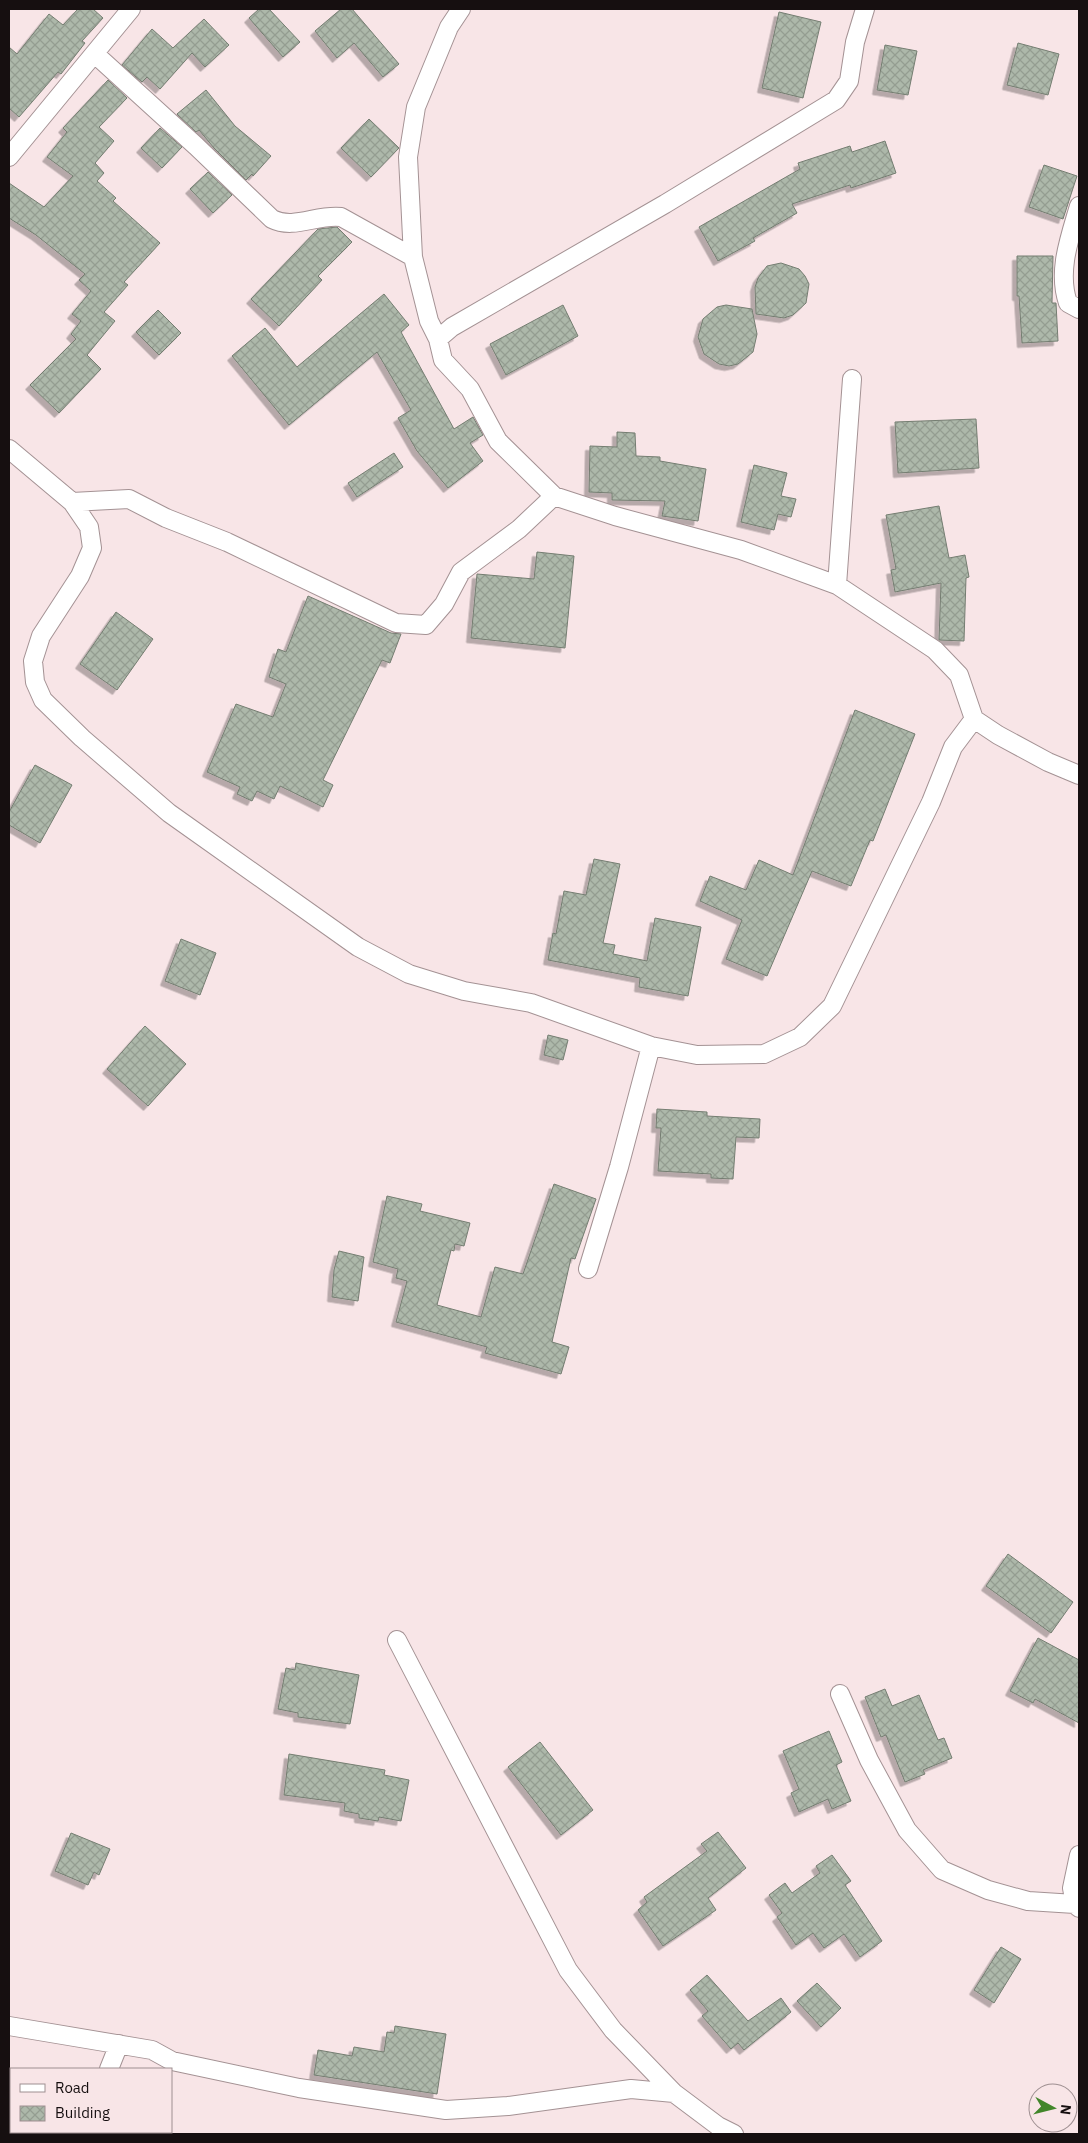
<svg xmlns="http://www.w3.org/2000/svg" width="1088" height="2143" font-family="'IBM Plex Sans',sans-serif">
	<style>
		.building { fill: url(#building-cross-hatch); stroke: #747d71; filter: url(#shadow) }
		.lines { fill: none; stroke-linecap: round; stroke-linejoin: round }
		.street-casing { stroke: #a49294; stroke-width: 20 }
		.street { stroke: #fff; stroke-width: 18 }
	</style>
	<defs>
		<pattern id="building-cross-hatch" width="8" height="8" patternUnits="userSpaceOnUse" patternTransform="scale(1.25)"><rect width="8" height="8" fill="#adb8aa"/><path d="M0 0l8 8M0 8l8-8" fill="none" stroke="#949d91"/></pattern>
		<filter id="shadow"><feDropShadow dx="-4.5" dy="4.5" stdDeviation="0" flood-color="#0004"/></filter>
	</defs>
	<rect width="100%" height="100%" fill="#f8e5e7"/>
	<path class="building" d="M 78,9 L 93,9 L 103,18 L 82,41 L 85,43 L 61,74 L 58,72 L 19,117 L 9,108 L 9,47 L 17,54 L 49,14 L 63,25 Z
		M 259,9 L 269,9 L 300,42 L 283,57 L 249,18 Z
		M 341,9 L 352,9 L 399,64 L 383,77 L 354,43 L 337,58 L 315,31 Z
		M 779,12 L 821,22 L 803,98 L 762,88 Z
		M 204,19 L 229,45 L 205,67 L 192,53 L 160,89 L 147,77 L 142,82 L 122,65 L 152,29 L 173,48 Z
		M 1018,43 L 1059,54 L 1048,95 L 1007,85 Z
		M 885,45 L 917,51 L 908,95 L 877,90 Z
		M 108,80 L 127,98 L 99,127 L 114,141 L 95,163 L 104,173 L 97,181 L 116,198 L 113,201 L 160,243 L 124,282 L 128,285 L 104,312 L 115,321 L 87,355 L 101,369 L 59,413 L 30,385 L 76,339 L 71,334 L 81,321 L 72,314 L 91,291 L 79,280 L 85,274 L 36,235 L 9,218 L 9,183 L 44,207 L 73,176 L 47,157 L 67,132 L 63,128 Z
		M 206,90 L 235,126 L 271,156 L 253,176 L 252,174 L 246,180 L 214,148 L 199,130 L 196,132 L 177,114 Z
		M 369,119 L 399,148 L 371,177 L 341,148 Z
		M 160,128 L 182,147 L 162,168 L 141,148 Z
		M 885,141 L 896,173 L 851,188 L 850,185 L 792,204 L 797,213 L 753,238 L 755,241 L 718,261 L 699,227 L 800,169 L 798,163 L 850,146 L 852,152 Z
		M 1044,165 L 1077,176 L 1063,219 L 1029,207 Z
		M 208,172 L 232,195 L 213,213 L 190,189 Z
		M 337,227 L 352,242 L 318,276 L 322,280 L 279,326 L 251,299 L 318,229 Z
		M 1017,256 L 1053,256 L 1052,303 L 1056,303 L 1058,341 L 1022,343 L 1019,296 L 1017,296 Z
		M 781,263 L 799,269 L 805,276 L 809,284 L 806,303 L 793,315 L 784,318 L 756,314 L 755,287 L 758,278 L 767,266 Z
		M 384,294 L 409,325 L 401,332 L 454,429 L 473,417 L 483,435 L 470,443 L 483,461 L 448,488 L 417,451 L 398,418 L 411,410 L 377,352 L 289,425 L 232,356 L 265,328 L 297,367 Z
		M 563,305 L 578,336 L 506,375 L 490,344 Z
		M 726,305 L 752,309 L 757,334 L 753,352 L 738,364 L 729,366 L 719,364 L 704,354 L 698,337 L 703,319 L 717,307 Z
		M 158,310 L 181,333 L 159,355 L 136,332 Z
		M 976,419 L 979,468 L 898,473 L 895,422 Z
		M 617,432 L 635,433 L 636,456 L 660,457 L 660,461 L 706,469 L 698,521 L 662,516 L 665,501 L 612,500 L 612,493 L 589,492 L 590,446 L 617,447 Z
		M 394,453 L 403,467 L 357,497 L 348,483 Z
		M 754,465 L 787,473 L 781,496 L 796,499 L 791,517 L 778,514 L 774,530 L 741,522 Z
		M 939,506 L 949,558 L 965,555 L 969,577 L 966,578 L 964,641 L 939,640 L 941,583 L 895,592 L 891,570 L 896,569 L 886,515 Z
		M 537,552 L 574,556 L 565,648 L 471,638 L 477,574 L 534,579 Z
		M 308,596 L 391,633 L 401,634 L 390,663 L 382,660 L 323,780 L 333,785 L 323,807 L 280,786 L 274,799 L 257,791 L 252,801 L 237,794 L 240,787 L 207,772 L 236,704 L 273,717 L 286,684 L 269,677 L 278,649 L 286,652 Z
		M 116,612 L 153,639 L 117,690 L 80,664 Z
		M 855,710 L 915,734 L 873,841 L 870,840 L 851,886 L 812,871 L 767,976 L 726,959 L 742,920 L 700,901 L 710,876 L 746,890 L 759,860 L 793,875 Z
		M 35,765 L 72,785 L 40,843 L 9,825 L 9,812 Z
		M 594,859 L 620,864 L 603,943 L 615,945 L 613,954 L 647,961 L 655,918 L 701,927 L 688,996 L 639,987 L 640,978 L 548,960 L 553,933 L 556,934 L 564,891 L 586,895 Z
		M 181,939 L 216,953 L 200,995 L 165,981 Z
		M 145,1026 L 186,1064 L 148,1106 L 107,1069 Z
		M 548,1035 L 568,1040 L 563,1060 L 544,1055 Z
		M 657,1109 L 707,1112 L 707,1116 L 760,1119 L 759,1138 L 736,1137 L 733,1179 L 711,1178 L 711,1174 L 658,1171 L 661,1128 L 656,1128 Z
		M 554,1184 L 596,1199 L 575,1259 L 571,1258 L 552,1342 L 569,1347 L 561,1374 L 485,1353 L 487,1347 L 396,1322 L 407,1281 L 396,1278 L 398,1269 L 373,1262 L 387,1196 L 422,1204 L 420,1211 L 470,1223 L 464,1246 L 455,1244 L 454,1251 L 451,1250 L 437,1305 L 481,1317 L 495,1267 L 523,1274 Z
		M 339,1251 L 364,1257 L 358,1301 L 332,1297 L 334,1270 Z
		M 1008,1554 L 1073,1602 L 1051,1633 L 986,1586 Z
		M 1038,1638 L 1079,1660 L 1079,1723 L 1035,1699 L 1033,1703 L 1010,1691 Z
		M 296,1663 L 359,1675 L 350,1724 L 298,1717 L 298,1713 L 278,1709 L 286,1668 L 295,1670 Z
		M 885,1689 L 892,1706 L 919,1695 L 938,1740 L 944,1738 L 952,1758 L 923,1770 L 925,1774 L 905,1782 L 886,1735 L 881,1737 L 865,1697 Z
		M 829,1731 L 842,1762 L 836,1765 L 851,1801 L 832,1809 L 828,1799 L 799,1812 L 791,1793 L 799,1789 L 783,1751 Z
		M 540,1742 L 593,1810 L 561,1835 L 508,1767 Z
		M 289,1754 L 385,1770 L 384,1775 L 409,1780 L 401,1821 L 379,1817 L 378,1821 L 359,1818 L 359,1814 L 344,1811 L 345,1803 L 284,1795 Z
		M 718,1832 L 746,1868 L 708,1898 L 716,1910 L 663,1946 L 638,1910 L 647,1902 L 644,1897 L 707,1851 L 701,1844 Z
		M 71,1833 L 110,1849 L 99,1875 L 94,1872 L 88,1885 L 55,1871 Z
		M 832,1855 L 851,1881 L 845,1885 L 882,1941 L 860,1957 L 844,1934 L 824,1948 L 813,1933 L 796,1945 L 777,1917 L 782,1913 L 769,1895 L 785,1883 L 792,1893 L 820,1873 L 816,1866 Z
		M 1001,1947 L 1021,1959 L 994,2003 L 974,1990 Z
		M 707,1975 L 748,2021 L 781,1998 L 791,2012 L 744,2050 L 738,2043 L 731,2049 L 702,2016 L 708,2011 L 690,1990 Z
		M 817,1983 L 841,2008 L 821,2027 L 797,2001 Z
		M 395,2026 L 446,2034 L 437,2094 L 314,2075 L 318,2050 L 352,2056 L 354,2047 L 384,2052 L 387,2032 L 394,2033 Z"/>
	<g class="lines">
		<g class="street-casing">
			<path id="street" d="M 461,9 L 449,27 L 416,107 L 408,157 L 413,257 L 429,321 L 438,339 L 443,360 L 470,389 L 498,441 L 554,496 L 615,516 L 741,550 L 837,585 L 935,650 L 959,675 L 974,719 L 998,735 L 1048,762 L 1079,775
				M 96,55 L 196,146 L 272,219 C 294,230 317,214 341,217 L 413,257
				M 9,157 L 131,9
				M 1079,206 C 1070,237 1057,271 1068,303 L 1079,309
				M 438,339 L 452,327 L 665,204 L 836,100 L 849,81 L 855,42 L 865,9
				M 9,449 L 72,502 L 89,527 L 92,548 L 80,576 L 41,636 L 33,661 L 35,682 L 43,700 L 82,738 L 169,813 L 358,947 L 409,974 L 464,991 L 531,1003 L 651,1046 L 697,1055 L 764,1054 L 800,1037 L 832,1006 L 931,802 L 953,747 L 974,719
				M 72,502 L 129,499 L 166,518 L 227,542 L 396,623 L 426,625 L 444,604 L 461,572 L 519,529 L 554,496
				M 837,585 L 852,379
				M 588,1269 L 619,1167 L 651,1046
				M 397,1640 L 568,1970 L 613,2030 L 674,2093 L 718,2126 L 734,2134
				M 840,1694 L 869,1760 L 907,1830 L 942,1870 L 988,1890 L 1028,1901 L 1075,1904 L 1079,1908
				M 1075,1904 L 1072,1888 L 1079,1855
				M 9,2026 L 152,2050 L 172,2061 L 299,2088 L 446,2110 L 508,2106 L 631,2089 L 674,2093
				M 109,2069 L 119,2044
				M 84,2134 L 85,2132"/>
		</g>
		<use href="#street" class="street"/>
	</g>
	<rect width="1088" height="2143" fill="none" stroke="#160f10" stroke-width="20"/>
	<rect x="10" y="2068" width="162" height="65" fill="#f8e5e7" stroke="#9e8f91"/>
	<rect x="20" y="2084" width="25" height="8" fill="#ffffff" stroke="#9e8f91"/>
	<text x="55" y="2093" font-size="15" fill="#160f10">Road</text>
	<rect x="20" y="2106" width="25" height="15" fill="url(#building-cross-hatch)" stroke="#9e8f91"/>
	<text x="55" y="2118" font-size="15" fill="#160f10">Building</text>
	<g transform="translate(1053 2108) rotate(97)"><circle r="24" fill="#f8e5e7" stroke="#9e8f91"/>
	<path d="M0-4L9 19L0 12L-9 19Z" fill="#42862a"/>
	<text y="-8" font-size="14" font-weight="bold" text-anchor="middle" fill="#160f10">N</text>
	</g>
</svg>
